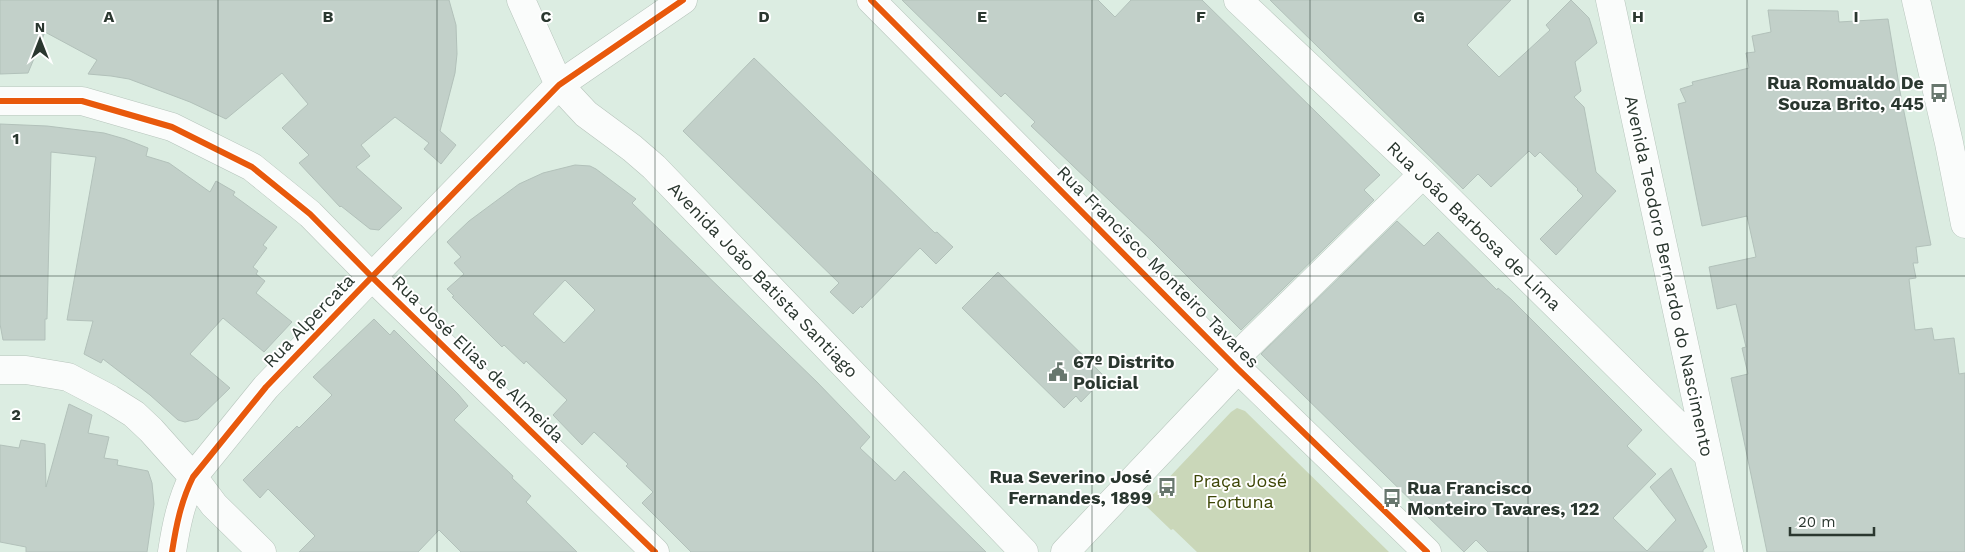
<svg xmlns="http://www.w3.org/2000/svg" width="1965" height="552" font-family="'Work Sans',sans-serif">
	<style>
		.green { fill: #cad7b9 }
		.building { fill: #c2d0c9; stroke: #b2c1ba; fill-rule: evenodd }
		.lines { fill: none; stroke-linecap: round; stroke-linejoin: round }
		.minor-casing { stroke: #b7c5bc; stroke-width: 29 }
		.minor { stroke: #fafcfb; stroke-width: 28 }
		.cycleway-casing { stroke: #fff; stroke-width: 9 }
		.cycleway { stroke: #e8590c; stroke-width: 6 }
		.grid { fill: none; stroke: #2a372f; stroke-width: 1; stroke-opacity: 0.55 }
		.labels { text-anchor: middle; stroke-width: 4; stroke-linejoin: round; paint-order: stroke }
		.poi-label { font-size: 18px; font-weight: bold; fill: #2a372f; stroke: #fff; text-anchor: end }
		.street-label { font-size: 18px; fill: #2a372f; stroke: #fff }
		.park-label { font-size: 18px; fill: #3d4606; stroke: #fff }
		.grid-label { font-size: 16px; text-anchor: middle; font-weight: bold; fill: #2a372f; stroke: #fff; stroke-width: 4; stroke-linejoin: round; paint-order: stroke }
	</style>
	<rect width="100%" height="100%" fill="#dcede2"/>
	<path class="green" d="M 1237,408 L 1245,411 L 1389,552 L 1197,552 L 1173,529 L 1171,530 L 1144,504 L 1231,412 Z"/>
	<path class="building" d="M 0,0 L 449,0 L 456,25 L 457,54 L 455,73 L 440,131 L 456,145 L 441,164 L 424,149 L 429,143 L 395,117 L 361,145 L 370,156 L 356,167 L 402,208 L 379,230 L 370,229 L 341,206 L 340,207 L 299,163 L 309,155 L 282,128 L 308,104 L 282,73 L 226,119 L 190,102 L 129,79 L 111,76 L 88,74 L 97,60 L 45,32 L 28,73 L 0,74 Z
		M 902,0 L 1098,0 L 1115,17 L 1131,0 L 1202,0 L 1380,175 L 1364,190 L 1374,200 L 1241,330 L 1151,240 L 1031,126 L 1035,122 L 1005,93 L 1001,97 Z
		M 1270,0 L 1511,0 L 1467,45 L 1499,77 L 1550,30 L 1546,25 L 1571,0 L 1589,18 L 1597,43 L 1575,62 L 1581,91 L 1574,97 L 1584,107 L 1596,172 L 1616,191 L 1556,255 L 1540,239 L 1583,196 L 1577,190 L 1578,189 L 1540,152 L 1535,157 L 1529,151 L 1491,187 L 1478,174 L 1463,189 Z
		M 1768,10 L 1838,11 L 1839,22 L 1888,19 L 1901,97 L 1931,245 L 1916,247 L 1918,263 L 1913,263 L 1916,278 L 1909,279 L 1915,330 L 1932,328 L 1934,340 L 1954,338 L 1959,374 L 1965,373 L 1965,552 L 1767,552 L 1731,378 L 1748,374 L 1742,348 L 1746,347 L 1736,304 L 1717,309 L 1709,267 L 1756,257 L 1747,216 L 1702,226 L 1678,104 L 1686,102 L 1680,89 L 1693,85 L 1692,82 L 1749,68 L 1746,53 L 1755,52 L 1752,36 L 1771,32 Z
		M 754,58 L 935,233 L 937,232 L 953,247 L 936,264 L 920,248 L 862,308 L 861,306 L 853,314 L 830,292 L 839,283 L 683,131 Z
		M 0,124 L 47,126 L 104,133 L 125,139 L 148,148 L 146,156 L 169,163 L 210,192 L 216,181 L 235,192 L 233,195 L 277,227 L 263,245 L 267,248 L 253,267 L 258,271 L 256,274 L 265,281 L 256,293 L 292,322 L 264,352 L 223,318 L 190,354 L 230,388 L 198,419 L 185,422 L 178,420 L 150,395 L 103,359 L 101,363 L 84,354 L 93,321 L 67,320 L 96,157 L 51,152 L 47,319 L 45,319 L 45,340 L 3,340 L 0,324 Z
		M 575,165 L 590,166 L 596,169 L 636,199 L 632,203 L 817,382 L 870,437 L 860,448 L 895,481 L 904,471 L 986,552 L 691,552 L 642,503 L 653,492 L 626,466 L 628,464 L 594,432 L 582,445 L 553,415 L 567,400 L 526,361 L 524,364 L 504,345 L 502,347 L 452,297 L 454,296 L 447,289 L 464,274 L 454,263 L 461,257 L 447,242 L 469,221 L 519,184 L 543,173 ZM 565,280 L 595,310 L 564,343 L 533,314 Z
		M 1397,221 L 1424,246 L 1438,232 L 1497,290 L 1498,288 L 1511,299 L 1642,430 L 1627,446 L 1656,474 L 1613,518 L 1647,551 L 1676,520 L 1650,487 L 1671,468 L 1707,547 L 1703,550 L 1703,552 L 1488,552 L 1476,540 L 1464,552 L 1261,354 Z
		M 998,272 L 1105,377 L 1081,402 L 1076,396 L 1064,408 L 962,308 Z
		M 374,319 L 390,335 L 394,330 L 458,394 L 468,406 L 454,420 L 513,476 L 512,478 L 531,496 L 526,502 L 577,552 L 461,552 L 439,530 L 418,552 L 299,552 L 315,536 L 268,489 L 260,498 L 243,480 L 297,426 L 299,428 L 332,395 L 313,377 Z
		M 69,404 L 92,415 L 88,433 L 109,437 L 104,458 L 118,460 L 117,465 L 148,471 L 152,483 L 154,504 L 147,552 L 26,552 L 26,547 L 0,542 L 0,445 L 19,448 L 21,440 L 45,444 L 46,487 Z"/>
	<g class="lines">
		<g class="minor-casing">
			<path id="minor" d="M 521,0 L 559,85 L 586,114 L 632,148 L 654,167 L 1024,552
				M 871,0 L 1238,369 L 1427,552
				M 1238,0 L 1423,174 L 1708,455
				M 1610,0 L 1729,552
				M 1916,0 L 1949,143 L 1965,224
				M 0,101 L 82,101 L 172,127 L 252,167 L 310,214 L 372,277 L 655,552
				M 1231,362 L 1423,174
				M 0,370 L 26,370 L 68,377 L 110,399 L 134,414 L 151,430 L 193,477 L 214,505 L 262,552
				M 172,552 C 176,526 181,501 193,477 L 266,387 L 362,287 L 559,85 L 683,0
				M 1065,552 L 1238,369"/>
		</g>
		<use href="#minor" class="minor"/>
		<g class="cycleway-casing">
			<path id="cycleway" d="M 871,0 L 1238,369 L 1427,552
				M 0,101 L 82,101 L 172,127 L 252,167 L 310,214 L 372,277 L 655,552
				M 172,552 C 176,526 181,501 193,477 L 266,387 L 362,287 L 559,85 L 683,0"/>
		</g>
		<use href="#cycleway" class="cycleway"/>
	</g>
	<path class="grid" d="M 218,0 L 218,552M 437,0 L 437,552M 655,0 L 655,552M 873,0 L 873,552M 1092,0 L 1092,552M 1310,0 L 1310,552M 1528,0 L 1528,552M 1747,0 L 1747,552M 0,276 L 1965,276"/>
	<defs>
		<g id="bus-bare" transform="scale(1.5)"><path d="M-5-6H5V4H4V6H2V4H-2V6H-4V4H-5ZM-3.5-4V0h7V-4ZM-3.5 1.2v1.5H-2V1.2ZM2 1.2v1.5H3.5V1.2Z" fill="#68776e" stroke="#fff" stroke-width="2.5" paint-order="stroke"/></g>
		<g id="civic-bare" transform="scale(1.5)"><path d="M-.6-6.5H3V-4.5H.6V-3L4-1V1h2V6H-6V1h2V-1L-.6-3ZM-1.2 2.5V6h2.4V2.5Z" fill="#68776e" stroke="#fff" stroke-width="2.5" paint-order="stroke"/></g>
	</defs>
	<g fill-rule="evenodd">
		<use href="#bus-bare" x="1939" y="93"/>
		<use href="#civic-bare" x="1058" y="372"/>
		<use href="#bus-bare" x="1167" y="487"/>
		<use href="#bus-bare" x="1392" y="498"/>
	</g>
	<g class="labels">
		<g class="poi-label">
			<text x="1924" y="89">Rua Romualdo De<tspan x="1924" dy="21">Souza Brito, 445</tspan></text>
			<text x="1073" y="368" text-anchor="start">67º Distrito<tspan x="1073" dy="21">Policial</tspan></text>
			<text x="1152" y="483">Rua Severino José<tspan x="1152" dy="21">Fernandes, 1899</tspan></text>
			<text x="1407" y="494" text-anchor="start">Rua Francisco<tspan x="1407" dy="21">Monteiro Tavares, 122</tspan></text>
		</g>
		<g class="street-label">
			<text transform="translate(1474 226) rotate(44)" y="6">Rua João Barbosa de Lima</text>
			<text transform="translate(1158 267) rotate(45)" y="6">Rua Francisco Monteiro Tavares</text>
			<text transform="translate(1669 276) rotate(78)" y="6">Avenida Teodoro Bernardo do Nascimento</text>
			<text transform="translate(763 280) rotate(46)" y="6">Avenida João Batista Santiago</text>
			<text transform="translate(309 321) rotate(-46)" y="6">Rua Alpercata</text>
			<text transform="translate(478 359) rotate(44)" y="6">Rua José Elias de Almeida</text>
		</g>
		<g class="park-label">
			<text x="1240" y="487">Praça José<tspan x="1240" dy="21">Fortuna</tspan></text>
		</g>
	</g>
	<g class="grid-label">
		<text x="109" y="22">A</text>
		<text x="328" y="22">B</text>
		<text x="546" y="22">C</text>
		<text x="764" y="22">D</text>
		<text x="982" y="22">E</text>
		<text x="1201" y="22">F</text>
		<text x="1419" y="22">G</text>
		<text x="1638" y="22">H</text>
		<text x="1856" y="22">I</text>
		<text x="16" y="144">1</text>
		<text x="16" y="420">2</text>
	</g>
	<g transform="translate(40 40)" stroke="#ffffff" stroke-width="4" paint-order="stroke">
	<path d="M0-4L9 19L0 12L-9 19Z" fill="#2a372f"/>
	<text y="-8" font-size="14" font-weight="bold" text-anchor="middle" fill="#2a372f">N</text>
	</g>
	<path d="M1790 527v8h84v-8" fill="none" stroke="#2a372f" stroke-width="2.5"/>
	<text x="1798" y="527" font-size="15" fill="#2a372f" stroke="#ffffff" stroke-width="4" paint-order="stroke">20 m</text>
</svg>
